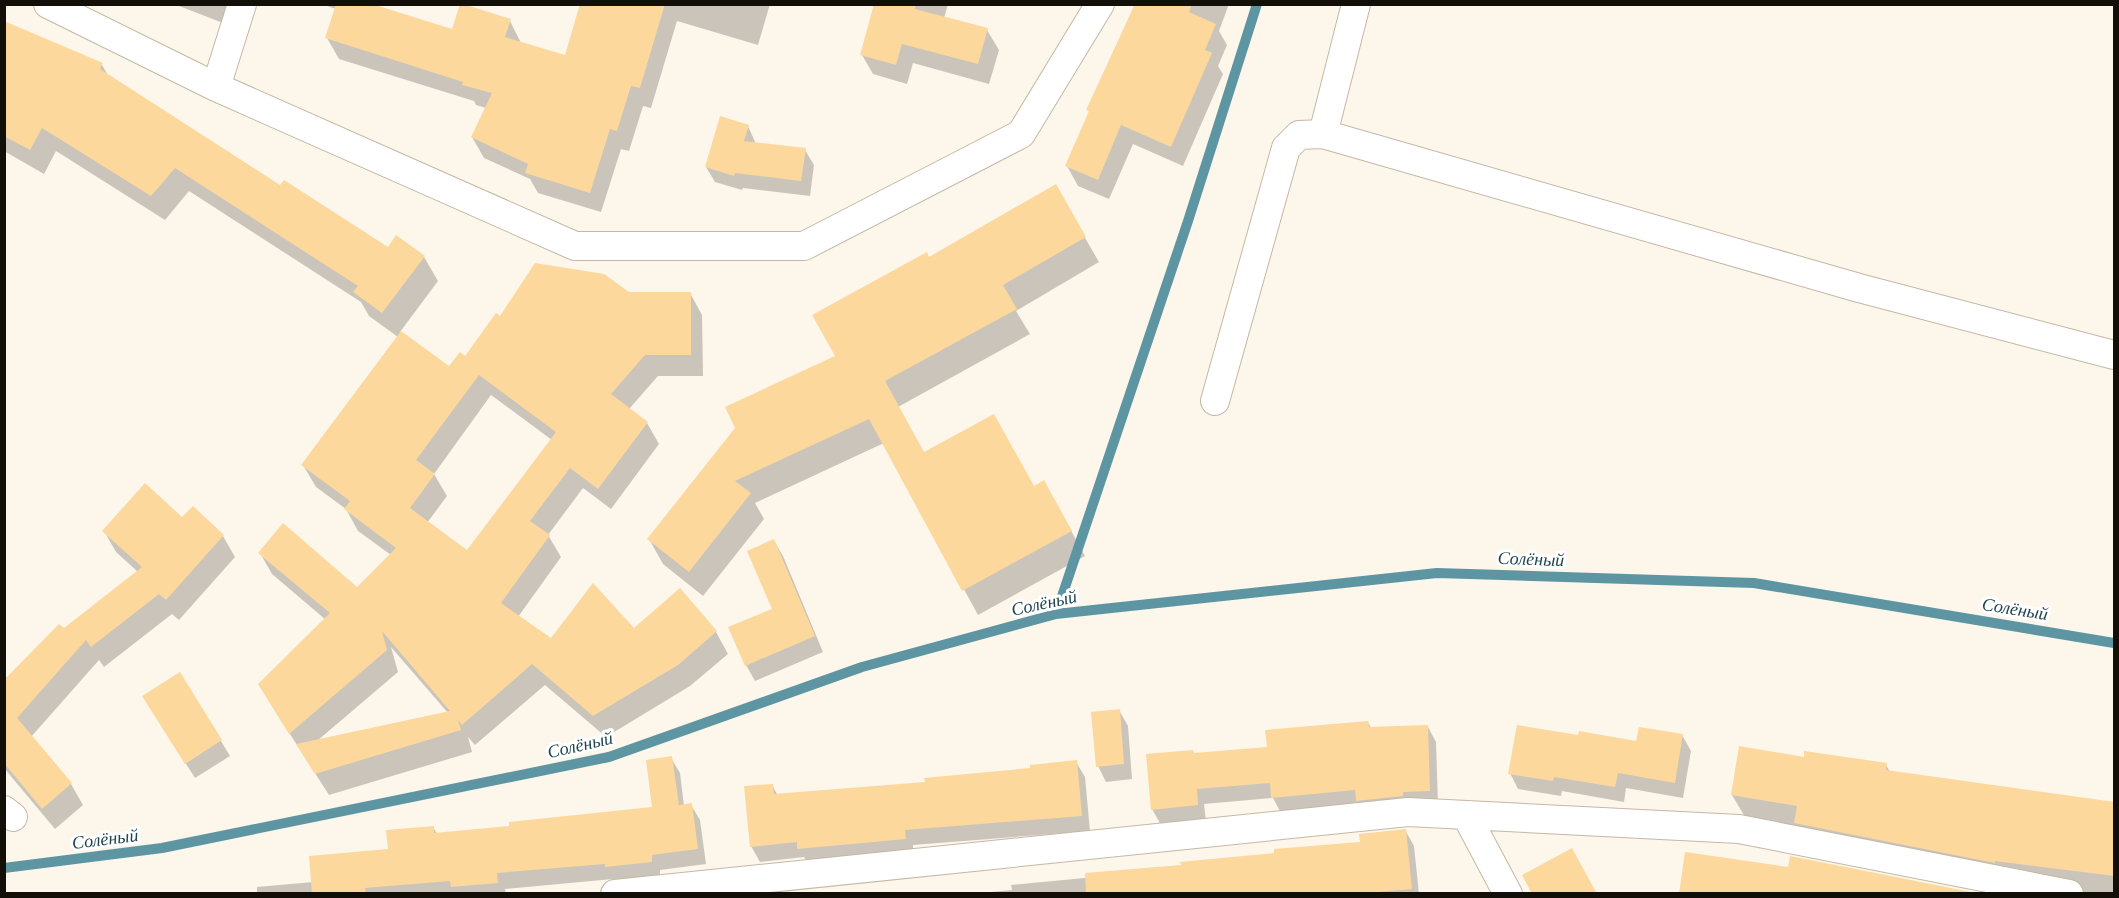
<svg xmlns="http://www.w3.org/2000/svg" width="2119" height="898" font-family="'Times New Roman',serif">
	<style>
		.shadow { fill: #0003; fill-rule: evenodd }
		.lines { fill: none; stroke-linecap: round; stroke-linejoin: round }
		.stream { stroke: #5e95a3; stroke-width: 10 }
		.building { fill: #fcd89d; fill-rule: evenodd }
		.minor-casing { stroke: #c4b8a6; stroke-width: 30 }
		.minor { stroke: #fff; stroke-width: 28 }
		.labels { text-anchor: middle; stroke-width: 6; stroke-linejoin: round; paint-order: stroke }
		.water-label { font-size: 18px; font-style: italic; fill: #214651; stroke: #fff }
	</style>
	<rect width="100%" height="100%" fill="#fdf6ea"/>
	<path class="shadow" d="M 174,4 L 236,4 L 228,25 Z
		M 321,4 L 368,4 L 453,31 L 510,21 L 521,43 L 566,57 L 582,4 L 770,4 L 758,45 L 677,21 L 651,108 L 643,106 L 629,151 L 621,149 L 601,212 L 538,193 L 530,179 L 484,158 L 472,137 L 486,108 L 476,105 L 474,101 L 339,59 L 327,38 L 336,9 Z
		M 869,4 L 948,4 L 944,18 L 987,30 L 999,50 L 989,84 L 913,63 L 907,84 L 873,74 L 862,55 L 875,7 Z
		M 1135,4 L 1229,4 L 1219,31 L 1227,45 L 1218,66 L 1223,74 L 1183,166 L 1133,144 L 1109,199 L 1078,186 L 1067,166 L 1090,113 L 1088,110 Z
		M 4,22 L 102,65 L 109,77 L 281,187 L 388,249 L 424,257 L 438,281 L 400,332 L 450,368 L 466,358 L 500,318 L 629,293 L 690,293 L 702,315 L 703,376 L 658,376 L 629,409 L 647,423 L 659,444 L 611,509 L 583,488 L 548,535 L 561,557 L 518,617 L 551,640 L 634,630 L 680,590 L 716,632 L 728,654 L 690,686 L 606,737 L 545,685 L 475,745 L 468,737 L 472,752 L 329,795 L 272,706 L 326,620 L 272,574 L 260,553 L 357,589 L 391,555 L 358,531 L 346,509 L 316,487 L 303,465 L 398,337 L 369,316 L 361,302 L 189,191 L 165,220 L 56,151 L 44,174 L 4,151 ZM 491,395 L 552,440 L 467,552 L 427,523 L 447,496 L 434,474 ZM 391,647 L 448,713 L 317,741 L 398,672 Z
		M 748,126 L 756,144 L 805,150 L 814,165 L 810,196 L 743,188 L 742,190 L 715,182 L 706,167 Z
		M 1055,186 L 1099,262 L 1016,311 L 1030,334 L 898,407 L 924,454 L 1033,488 L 1058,507 L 1085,556 L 978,615 L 884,443 L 755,503 L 764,519 L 703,596 L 663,564 L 649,539 L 837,357 L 929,259 Z
		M 193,508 L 223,536 L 235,557 L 179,620 L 172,614 L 104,667 L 99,660 L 31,737 L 71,784 L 83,805 L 55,829 L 4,768 L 4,682 L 64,630 L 138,572 L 116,552 L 104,531 L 182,519 Z
		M 774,541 L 783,556 L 823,652 L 755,681 L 746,665 L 774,609 Z
		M 1119,710 L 1128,726 L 1132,779 L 1106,782 L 1098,766 Z
		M 153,712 L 221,741 L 230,756 L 195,778 Z
		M 1368,722 L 1371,728 L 1428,727 L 1436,742 L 1438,806 L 1281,813 L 1273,798 L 1204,804 L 1206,821 L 1161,825 L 1152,809 L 1194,755 L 1268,748 Z
		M 1682,735 L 1691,751 L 1683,798 L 1626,788 L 1624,802 L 1562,791 L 1561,796 L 1518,789 L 1510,773 L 1579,737 L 1637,742 Z
		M 671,758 L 680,773 L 684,806 L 691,805 L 700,820 L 706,864 L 660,870 L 660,878 L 615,882 L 613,879 L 505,889 L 506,894 L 257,894 L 257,887 L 313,882 L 389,850 L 433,827 L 437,834 L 511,827 L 654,808 Z
		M 1805,759 L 1886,765 L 1890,772 L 2114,804 L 2114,894 L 2055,894 L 1809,845 L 1797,826 L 1745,817 L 1732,795 Z
		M 1076,762 L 1085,777 L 1090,831 L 913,845 L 913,854 L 808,864 L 804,857 L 760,862 L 751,846 L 772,785 L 778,796 L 926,783 L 1031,770 Z
		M 1405,830 L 1414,846 L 1419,894 L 969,894 L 1012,890 L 1011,885 L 1095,877 L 1361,844 Z"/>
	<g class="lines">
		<path class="stream" d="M 1056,614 L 1188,221 L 1257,4
			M 4,868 L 162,848 L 609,757 L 862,667 L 1056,614 L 1437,573 L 1754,583 L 2114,643"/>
	</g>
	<path class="building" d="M 336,4 L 372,4 L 452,29 L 460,4 L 463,4 L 511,19 L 505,37 L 565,55 L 580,4 L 665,4 L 640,88 L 631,86 L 617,131 L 610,129 L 590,193 L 525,173 L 528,164 L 471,137 L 492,93 L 462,85 L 463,82 L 325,38 Z
		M 874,4 L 916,4 L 915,9 L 988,28 L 978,64 L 902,44 L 896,65 L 860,55 Z
		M 1135,4 L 1192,4 L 1189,12 L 1216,24 L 1205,50 L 1212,53 L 1171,147 L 1121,125 L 1098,180 L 1065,166 L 1089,111 L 1086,110 Z
		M 4,21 L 103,63 L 100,69 L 280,185 L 284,180 L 388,247 L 396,235 L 425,256 L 382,313 L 353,292 L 358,286 L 175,168 L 151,196 L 42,128 L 30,150 L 4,136 Z
		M 720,116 L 749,125 L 744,141 L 806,148 L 801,181 L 735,173 L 734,176 L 705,167 Z
		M 1056,184 L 1086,237 L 1003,285 L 1017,309 L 885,381 L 924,452 L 994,414 L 1034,486 L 1044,480 L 1072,531 L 962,591 L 869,419 L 735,481 L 751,493 L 689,572 L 647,539 L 735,428 L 725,407 L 835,356 L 812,315 L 927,252 L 929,257 Z
		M 535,263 L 604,274 L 629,292 L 691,292 L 691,355 L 645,355 L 611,394 L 648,422 L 598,489 L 570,468 L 530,521 L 550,535 L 501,603 L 551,638 L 593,583 L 634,628 L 680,588 L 717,631 L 678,665 L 593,716 L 532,664 L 462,725 L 458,720 L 461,730 L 315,774 L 296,744 L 450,711 L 382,631 L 387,650 L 289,734 L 258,684 L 330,613 L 258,553 L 283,523 L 357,587 L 396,548 L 344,509 L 350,501 L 301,465 L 401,331 L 449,366 L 460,352 L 465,356 L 496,313 L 500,316 ZM 479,375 L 556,432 L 467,550 L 410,508 L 435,474 L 416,460 Z
		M 145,483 L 182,517 L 193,506 L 224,535 L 166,600 L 159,594 L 91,647 L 86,640 L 17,718 L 72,783 L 42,809 L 4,763 L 4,680 L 59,624 L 64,628 L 142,567 L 102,531 Z
		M 774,539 L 815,636 L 745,666 L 728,627 L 772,609 L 747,551 Z
		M 180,672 L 222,740 L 185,764 L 142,696 Z
		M 1120,709 L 1124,764 L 1096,767 L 1091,712 Z
		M 1368,721 L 1369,727 L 1428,725 L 1430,791 L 1403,792 L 1403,796 L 1356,801 L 1355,790 L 1271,798 L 1270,783 L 1197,789 L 1198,805 L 1151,810 L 1146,754 L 1193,750 L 1194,753 L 1267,747 L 1265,730 Z
		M 1517,725 L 1578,735 L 1579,731 L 1636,741 L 1639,727 L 1683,734 L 1675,783 L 1618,773 L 1615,787 L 1554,777 L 1553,781 L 1508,774 Z
		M 1739,746 L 1804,757 L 1804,751 L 1887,763 L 1886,770 L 2115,802 L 2115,876 L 1995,861 L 1995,863 L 1794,823 L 1797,806 L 1731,795 Z
		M 672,756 L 679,805 L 692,803 L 698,849 L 652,855 L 652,862 L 605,867 L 605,864 L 497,873 L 498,883 L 451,887 L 450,881 L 365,888 L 366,894 L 312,894 L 309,856 L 388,849 L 386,830 L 434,826 L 434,833 L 509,826 L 509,822 L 652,807 L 646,760 Z
		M 1077,760 L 1082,816 L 905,830 L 906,839 L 797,849 L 797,842 L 750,847 L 744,786 L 773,784 L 774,794 L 925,782 L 924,778 L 1030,768 L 1030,765 Z
		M 1406,829 L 1412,889 L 1354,894 L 1086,894 L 1085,873 L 1181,865 L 1180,862 L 1274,853 L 1274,849 L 1360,842 L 1359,834 Z
		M 1572,848 L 1597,894 L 1532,894 L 1522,875 Z
		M 1685,852 L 1788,867 L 1790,856 L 1981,894 L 1679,894 Z"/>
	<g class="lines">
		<g class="minor-casing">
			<path id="minor" d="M 48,4 L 216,87 L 575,246 L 804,246 L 1021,134 L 1100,4
				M 216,87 L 242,4
				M 1323,134 L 1859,288 L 2114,355
				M 1215,401 L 1286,148 L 1299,135 L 1323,134 L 1356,4
				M 4,810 L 13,817
				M 1466,815 L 1508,894
				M 615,894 L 1408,812 L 1739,829 L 2069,894"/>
		</g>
		<use href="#minor" class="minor"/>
	</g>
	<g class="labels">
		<g class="water-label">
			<text transform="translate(1531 559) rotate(2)" y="6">Солёный</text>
			<text transform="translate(1044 603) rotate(-12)" y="6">Солёный</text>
			<text transform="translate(2015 609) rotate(9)" y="6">Солёный</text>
			<text transform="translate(580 745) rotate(-13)" y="6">Солёный</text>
			<text transform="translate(105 839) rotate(-7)" y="6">Солёный</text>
		</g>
	</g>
	<rect width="2119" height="898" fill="none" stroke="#120e08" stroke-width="12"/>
</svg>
